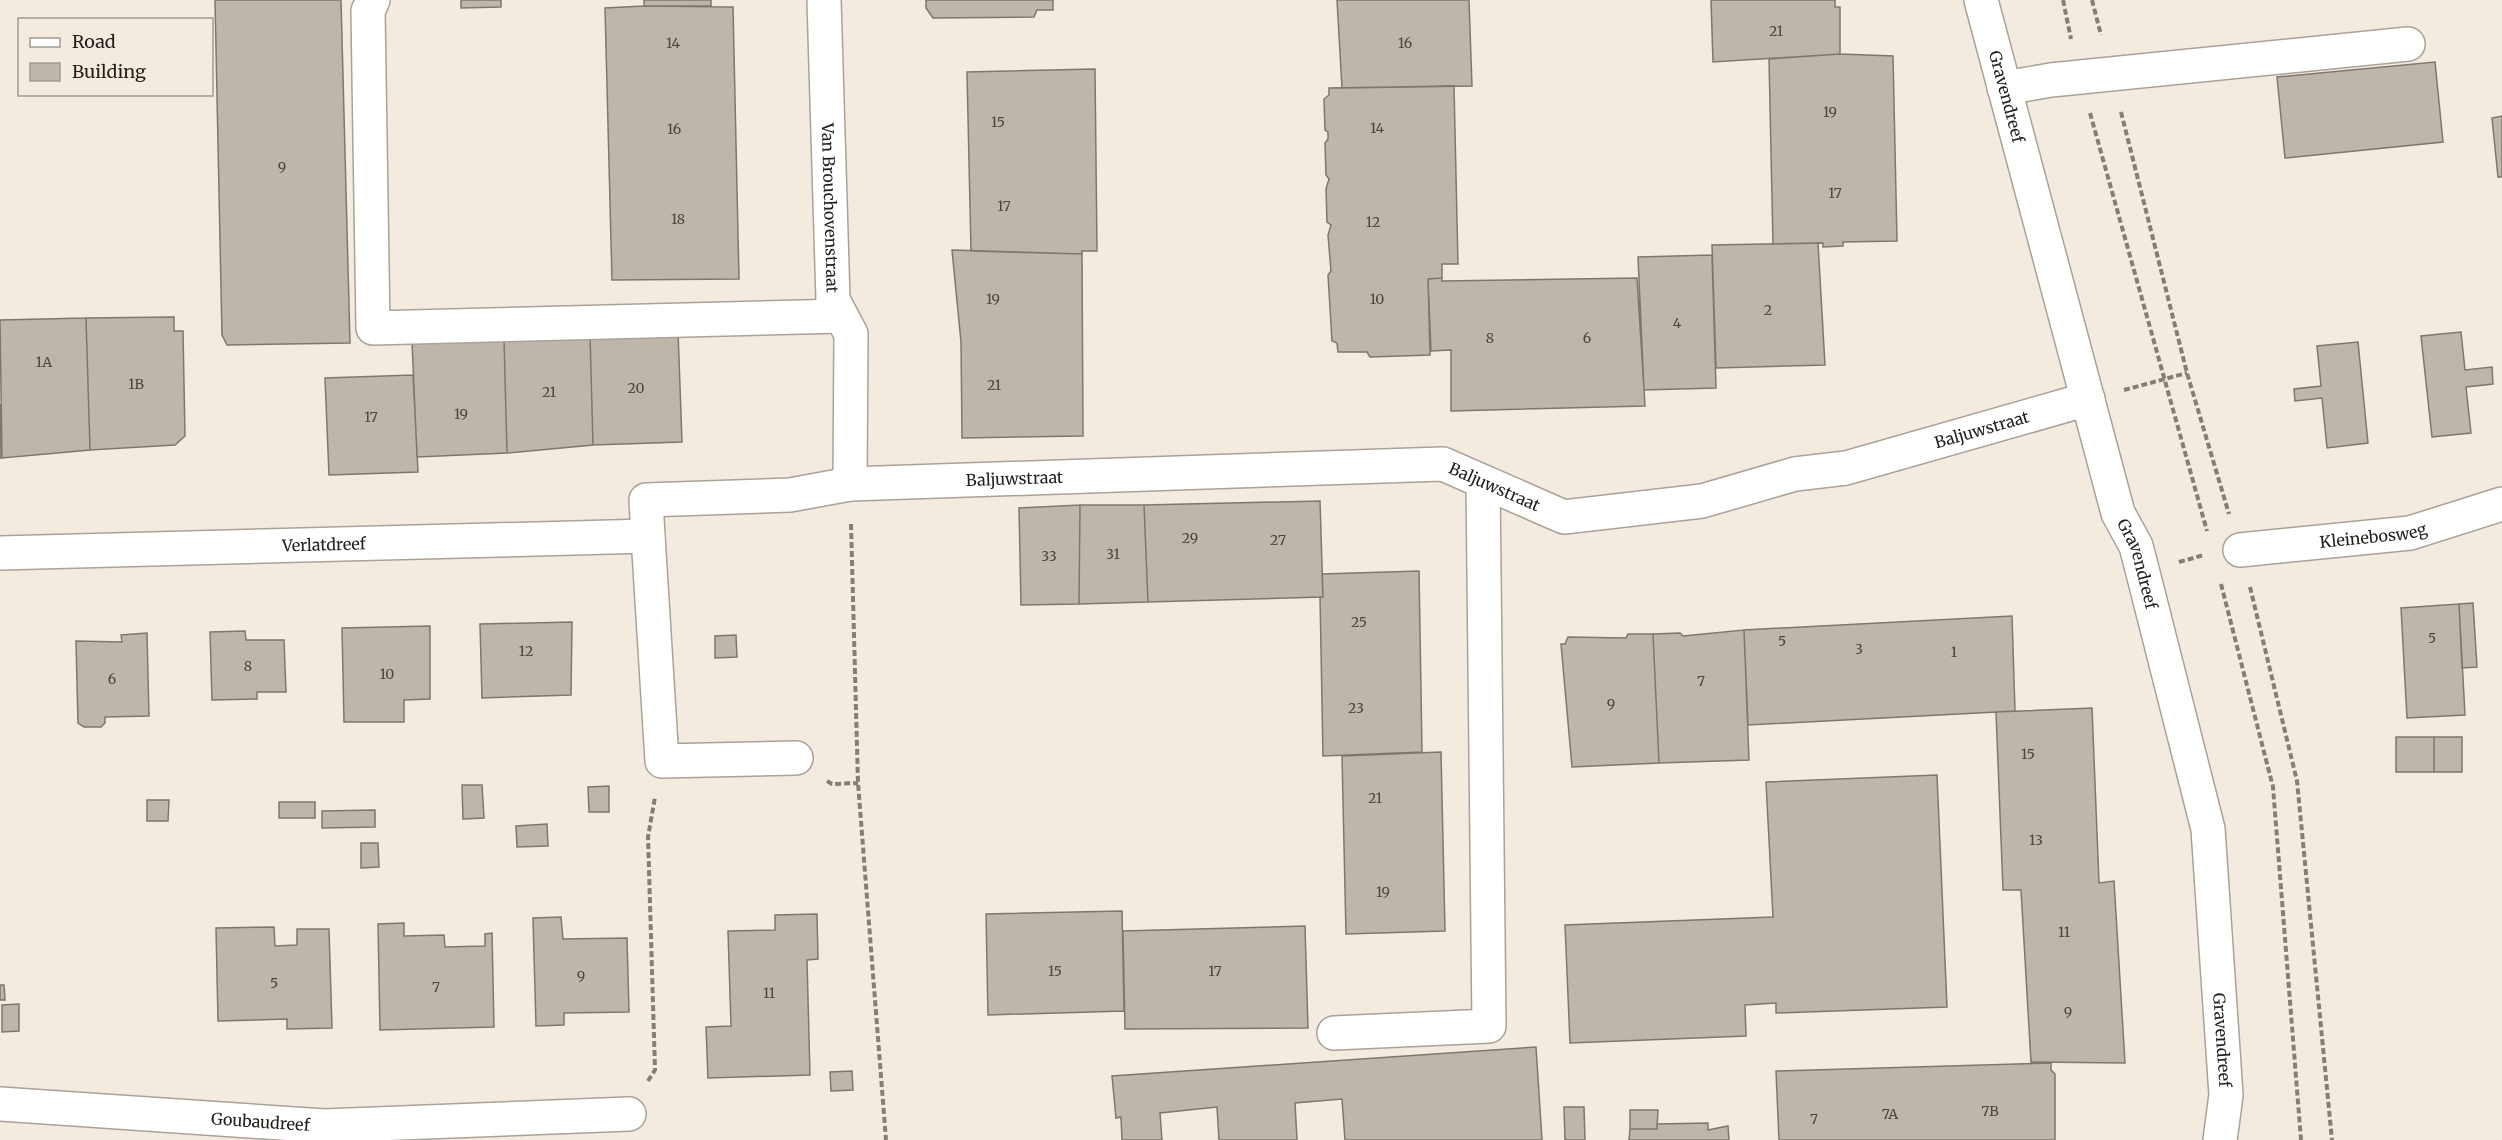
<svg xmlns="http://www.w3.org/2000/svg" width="2502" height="1140" font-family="Merriweather,serif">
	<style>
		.building { fill: #beb6ab; stroke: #7f776d; stroke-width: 1.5 }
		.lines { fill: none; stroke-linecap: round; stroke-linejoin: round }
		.minor-casing { stroke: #aaa297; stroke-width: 36 }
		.path { stroke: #837e76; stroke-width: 4; stroke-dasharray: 6 3; stroke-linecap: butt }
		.minor { stroke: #fff; stroke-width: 33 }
		.labels { text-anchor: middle; stroke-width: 6; stroke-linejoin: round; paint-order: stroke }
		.number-label { font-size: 14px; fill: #4a4640 }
		.street-label { font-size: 16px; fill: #23201c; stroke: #f3ebdf }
	</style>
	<rect width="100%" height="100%" fill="#f3ebdf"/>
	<path class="building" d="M 215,0 L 341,0 L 350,343 L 227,345 L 222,335 Z
		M 461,0 L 501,0 L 501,7 L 461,8 Z
		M 644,0 L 711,0 L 711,6 L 644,6 Z
		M 926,0 L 1053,0 L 1053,10 L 1037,10 L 1034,17 L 933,18 L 926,8 Z
		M 1337,0 L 1469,0 L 1472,86 L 1342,88 Z
		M 1711,0 L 1835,0 L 1835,7 L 1840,7 L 1840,54 L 1713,62 Z
		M 644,6 L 733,7 L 739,279 L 612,280 L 605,8 Z
		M 1840,54 L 1893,56 L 1897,241 L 1843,242 L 1843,246 L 1823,247 L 1823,243 L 1773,244 L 1769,59 Z
		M 2435,62 L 2443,142 L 2285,158 L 2277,77 Z
		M 1095,69 L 1097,251 L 1082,251 L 1082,254 L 971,251 L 967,72 Z
		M 1454,86 L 1458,264 L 1442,264 L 1442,278 L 1428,279 L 1430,355 L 1370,357 L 1367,352 L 1338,352 L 1337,343 L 1332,341 L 1328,275 L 1331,271 L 1328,235 L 1331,225 L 1327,222 L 1326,189 L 1329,179 L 1326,175 L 1325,143 L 1328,139 L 1328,132 L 1325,130 L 1324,99 L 1329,95 L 1329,88 Z
		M 2502,116 L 2502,177 L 2498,177 L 2492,118 Z
		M 1818,243 L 1825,365 L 1716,368 L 1712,245 Z
		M 952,250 L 1082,254 L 1083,436 L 962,438 L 961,342 Z
		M 1712,255 L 1716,388 L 1644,390 L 1638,257 Z
		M 1442,278 L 1442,281 L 1637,278 L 1645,406 L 1451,411 L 1451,350 L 1431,351 L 1428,279 Z
		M 174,317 L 174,331 L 183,331 L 185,436 L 175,445 L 90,450 L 86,318 Z
		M 86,318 L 90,450 L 2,458 L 0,320 Z
		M 678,331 L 682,442 L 593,445 L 590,335 Z
		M 2461,332 L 2465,370 L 2492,367 L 2493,384 L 2466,387 L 2471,433 L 2432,437 L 2421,336 Z
		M 590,335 L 593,445 L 507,453 L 504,339 Z
		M 504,339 L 507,453 L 417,457 L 412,342 Z
		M 2358,342 L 2368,443 L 2327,448 L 2322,398 L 2295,401 L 2294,389 L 2321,386 L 2317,346 Z
		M 413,375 L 418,472 L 329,475 L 325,378 Z
		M 0,404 L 2,458 L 0,458 Z
		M 1320,501 L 1323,597 L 1148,602 L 1144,505 Z
		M 1080,505 L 1079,604 L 1021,605 L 1019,508 Z
		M 1080,505 L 1144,505 L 1148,602 L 1079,604 Z
		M 1419,571 L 1422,752 L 1323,756 L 1320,597 L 1323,597 L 1322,574 Z
		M 2473,603 L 2477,667 L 2462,668 L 2459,604 Z
		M 2459,604 L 2465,715 L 2407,718 L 2401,608 Z
		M 2012,616 L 2015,711 L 1748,725 L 1744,630 Z
		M 572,622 L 571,695 L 482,698 L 480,624 Z
		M 430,626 L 430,699 L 404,700 L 404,722 L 344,722 L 342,628 Z
		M 1744,630 L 1749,760 L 1659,763 L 1653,634 L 1680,633 L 1683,636 Z
		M 245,631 L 246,640 L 284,640 L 286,692 L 257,692 L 257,699 L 212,700 L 210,632 Z
		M 147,633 L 149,716 L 105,717 L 105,723 L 101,727 L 84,727 L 78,723 L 76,641 L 122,642 L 121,635 Z
		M 1628,634 L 1653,634 L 1659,763 L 1572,767 L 1561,644 L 1565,644 L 1568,637 L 1626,638 Z
		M 736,635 L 737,657 L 715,658 L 715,636 Z
		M 2092,708 L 2099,883 L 2114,881 L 2125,1063 L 2031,1062 L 2021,890 L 2003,890 L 1996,712 Z
		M 2396,737 L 2434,737 L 2434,772 L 2396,772 Z
		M 2434,737 L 2462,737 L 2462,772 L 2434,772 Z
		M 1441,752 L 1445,931 L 1346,934 L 1342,756 Z
		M 1937,775 L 1947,1007 L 1776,1013 L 1776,1003 L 1745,1005 L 1746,1036 L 1570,1043 L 1565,925 L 1773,917 L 1766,782 Z
		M 462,785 L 482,785 L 484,818 L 463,819 Z
		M 609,786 L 609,812 L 589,812 L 588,787 Z
		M 147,800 L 169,800 L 168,821 L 147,821 Z
		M 279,802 L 315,802 L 315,818 L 279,818 Z
		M 375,810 L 375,827 L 322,828 L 322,811 Z
		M 547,824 L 548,846 L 517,847 L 516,826 Z
		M 361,843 L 378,843 L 379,867 L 361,868 Z
		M 1122,911 L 1124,1011 L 988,1015 L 986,914 Z
		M 817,914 L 818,959 L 807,960 L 810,1075 L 708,1078 L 706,1027 L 731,1026 L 728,931 L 775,930 L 775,915 Z
		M 561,917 L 563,939 L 627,938 L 629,1012 L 564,1013 L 564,1025 L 536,1026 L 533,918 Z
		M 404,923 L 404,936 L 444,935 L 445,947 L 485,946 L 485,934 L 492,933 L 494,1027 L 380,1030 L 378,924 Z
		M 1305,926 L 1308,1028 L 1125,1029 L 1123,931 Z
		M 274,927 L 275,946 L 297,945 L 297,929 L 329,929 L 332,1028 L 287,1029 L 287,1019 L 218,1021 L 216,928 Z
		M 0,985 L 4,985 L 5,1000 L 0,1000 Z
		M 19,1004 L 19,1031 L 2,1032 L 2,1005 Z
		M 1536,1047 L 1542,1140 L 1345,1140 L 1342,1099 L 1295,1103 L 1297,1140 L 1219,1140 L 1217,1107 L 1160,1113 L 1162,1140 L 1122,1140 L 1121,1117 L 1116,1118 L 1112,1076 Z
		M 2051,1063 L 2051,1070 L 2055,1074 L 2055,1140 L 1779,1140 L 1776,1071 Z
		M 852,1071 L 853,1090 L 831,1091 L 830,1072 Z
		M 1564,1107 L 1584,1107 L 1585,1140 L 1565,1140 Z
		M 1630,1110 L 1658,1110 L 1657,1129 L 1630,1129 Z
		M 1708,1123 L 1708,1130 L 1728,1126 L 1729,1140 L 1629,1140 L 1630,1129 L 1657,1129 L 1657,1124 Z"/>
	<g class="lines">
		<g class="minor-casing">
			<g id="minor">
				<path d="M 373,0 L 368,11 L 373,328 L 841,316"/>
				<path id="s1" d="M 824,0 L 833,300 L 851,334 L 850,484"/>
				<path id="s2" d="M 1981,0 L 2118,513 L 2136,546 L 2143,573 L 2208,829 L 2226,1095 L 2220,1140"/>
				<path d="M 2004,88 L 2051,80 L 2408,44"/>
				<path d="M 648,536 L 662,761 L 796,758"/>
				<path id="s3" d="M 2240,550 L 2410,533 L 2502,504"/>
				<path id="s4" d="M 0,553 L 648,536 L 646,500 L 790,495 L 850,484 L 1443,464 L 1564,517 L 1702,501 L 1795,474 L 1846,468 L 2088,399"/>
				<path d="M 1334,1033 L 1489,1026 L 1483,482"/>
				<path id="s5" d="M 0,1104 L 324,1126 L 629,1114"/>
			</g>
		</g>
		<path class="path" d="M 2063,0 L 2071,39
			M 2092,0 L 2101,35
			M 2121,112 L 2187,373 L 2229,514
			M 2090,113 L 2207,531
			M 2124,390 L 2187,373
			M 851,524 L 858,783 L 886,1140
			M 2179,562 L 2204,555
			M 2221,584 L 2273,787 L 2301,1140
			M 2250,587 L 2297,781 L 2332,1140
			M 827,781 L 832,784 L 858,783
			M 648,1081 L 655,1070 L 648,837 L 655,797"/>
		<use href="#minor" class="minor"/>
	</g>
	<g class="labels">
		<g class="number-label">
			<text x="1776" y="36">21</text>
			<text x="673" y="48">14</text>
			<text x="1405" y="48">16</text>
			<text x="1830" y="117">19</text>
			<text x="998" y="127">15</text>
			<text x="1377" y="133">14</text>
			<text x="674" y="134">16</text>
			<text x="282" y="172">9</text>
			<text x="1835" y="198">17</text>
			<text x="1004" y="211">17</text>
			<text x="678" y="224">18</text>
			<text x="1373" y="227">12</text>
			<text x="993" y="304">19</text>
			<text x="1377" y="304">10</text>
			<text x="1768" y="315">2</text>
			<text x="1677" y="328">4</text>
			<text x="1490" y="343">8</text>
			<text x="1587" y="343">6</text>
			<text x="44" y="367">1A</text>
			<text x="136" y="389">1B</text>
			<text x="994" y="390">21</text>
			<text x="636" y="393">20</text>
			<text x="549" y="397">21</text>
			<text x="461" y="419">19</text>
			<text x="371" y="422">17</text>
			<text x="1190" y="543">29</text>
			<text x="1278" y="545">27</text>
			<text x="1113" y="559">31</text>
			<text x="1049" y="561">33</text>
			<text x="1359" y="627">25</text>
			<text x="2432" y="643">5</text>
			<text x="1782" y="646">5</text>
			<text x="1859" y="654">3</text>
			<text x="526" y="656">12</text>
			<text x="1954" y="657">1</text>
			<text x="248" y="671">8</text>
			<text x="387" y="679">10</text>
			<text x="112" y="684">6</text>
			<text x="1701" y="686">7</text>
			<text x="1611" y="709">9</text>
			<text x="1356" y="713">23</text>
			<text x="2028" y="759">15</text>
			<text x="1375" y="803">21</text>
			<text x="2036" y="845">13</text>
			<text x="1383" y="897">19</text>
			<text x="2064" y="937">11</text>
			<text x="1055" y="976">15</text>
			<text x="1215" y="976">17</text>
			<text x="581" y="981">9</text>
			<text x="274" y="988">5</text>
			<text x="436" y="992">7</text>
			<text x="769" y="998">11</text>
			<text x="2068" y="1017">9</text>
			<text x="1990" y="1116">7B</text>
			<text x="1890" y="1119">7A</text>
			<text x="1814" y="1124">7</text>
		</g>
		<g class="street-label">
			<text dy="6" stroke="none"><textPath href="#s2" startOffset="100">Gravendreef</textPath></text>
			<text dy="6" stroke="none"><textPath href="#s1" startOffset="208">Van Brouchovenstraat</textPath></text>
			<text dy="6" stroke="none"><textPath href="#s4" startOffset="2043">Baljuwstraat</textPath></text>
			<text dy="6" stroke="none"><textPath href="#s4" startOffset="1054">Baljuwstraat</textPath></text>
			<text dy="6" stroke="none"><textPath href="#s4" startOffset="1539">Baljuwstraat</textPath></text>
			<text dy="6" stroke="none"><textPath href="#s3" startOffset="134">Kleinebosweg</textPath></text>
			<text dy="6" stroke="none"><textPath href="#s4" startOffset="324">Verlatdreef</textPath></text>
			<text dy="6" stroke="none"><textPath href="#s2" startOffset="586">Gravendreef</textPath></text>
			<text dy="6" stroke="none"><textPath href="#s2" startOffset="1072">Gravendreef</textPath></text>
			<text dy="6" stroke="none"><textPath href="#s5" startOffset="261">Goubaudreef</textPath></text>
		</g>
	</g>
	<rect x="18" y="18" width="195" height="78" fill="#f3ebdf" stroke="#a09a91" stroke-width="1.5"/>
	<rect x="30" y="38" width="30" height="9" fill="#ffffff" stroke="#a09a91" stroke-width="1.5"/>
	<text x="72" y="48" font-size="18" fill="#23201c">Road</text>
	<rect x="30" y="63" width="30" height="18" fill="#beb6ab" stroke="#a09a91" stroke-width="1.5"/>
	<text x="72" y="78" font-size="18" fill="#23201c">Building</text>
</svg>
